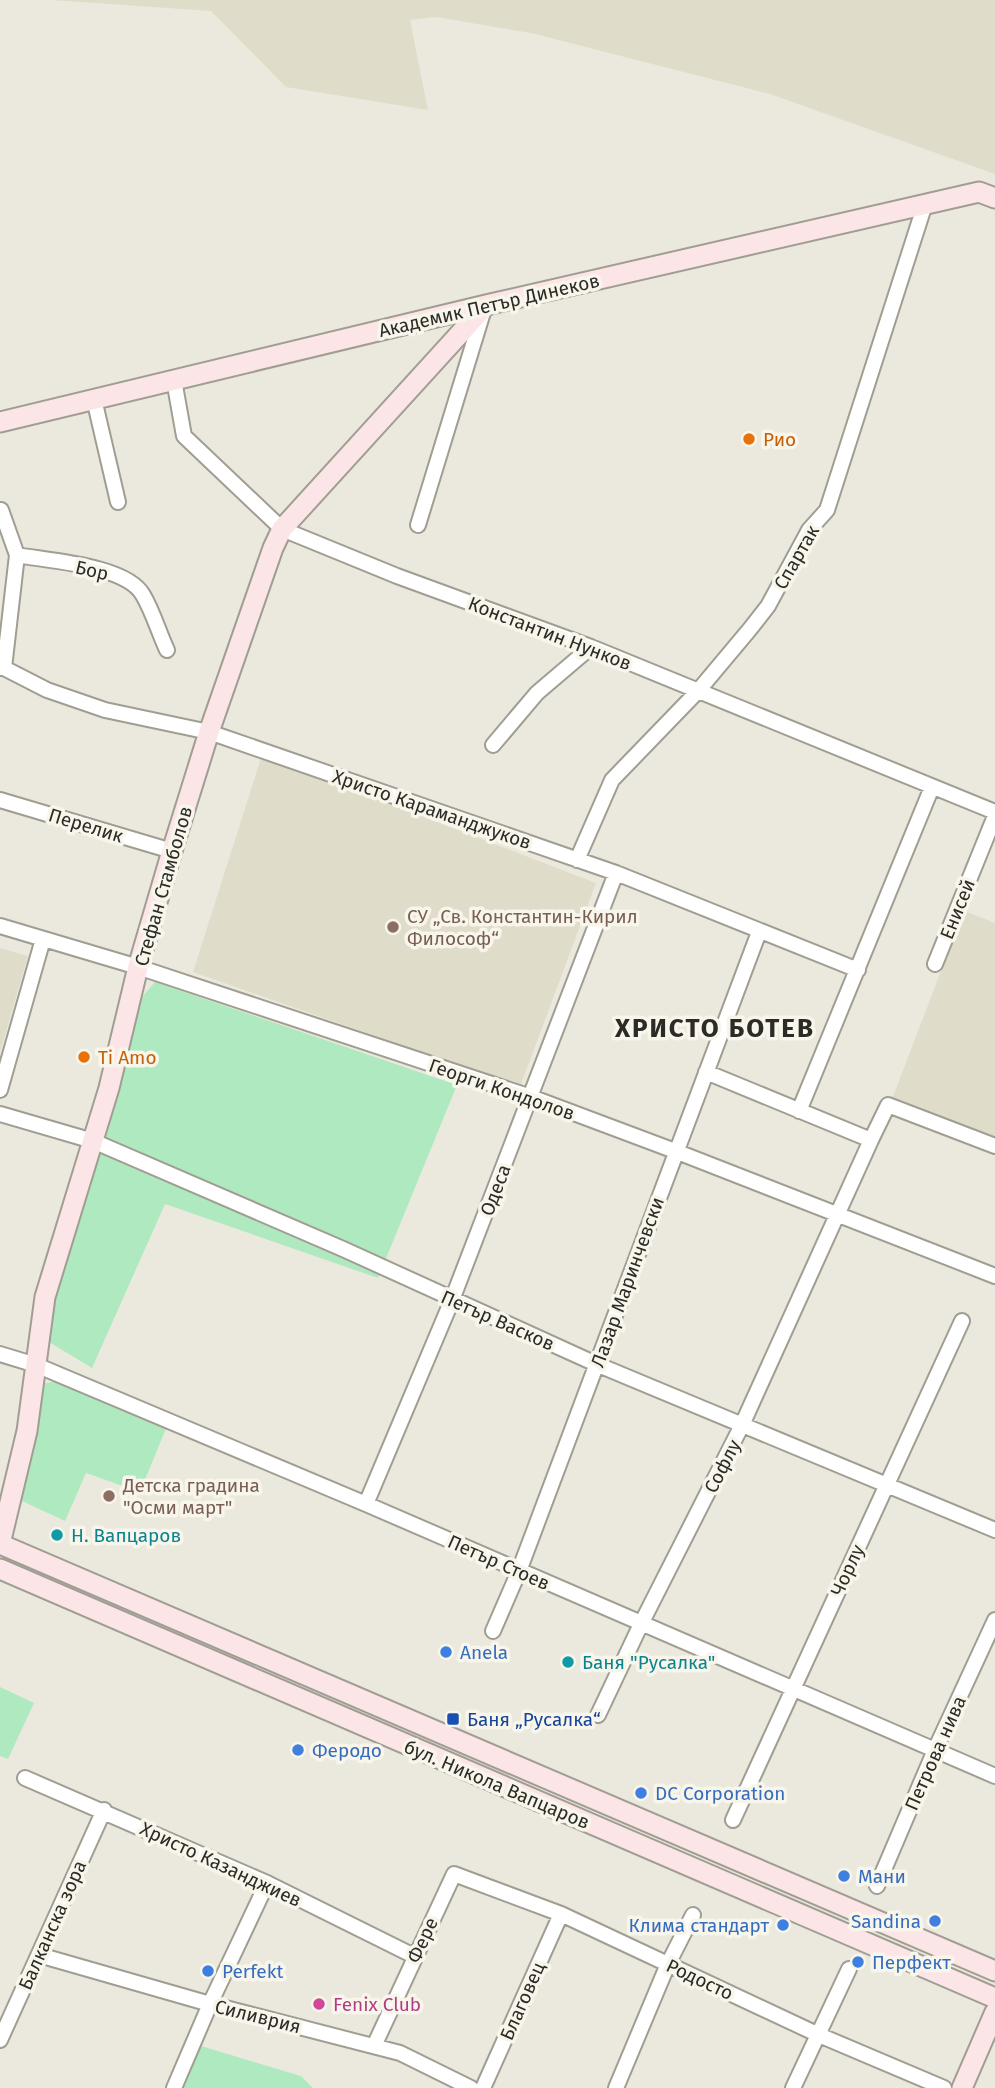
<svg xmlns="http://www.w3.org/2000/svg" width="995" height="2088" font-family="'Fira Sans',sans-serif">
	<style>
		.built { fill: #e0dcca }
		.green { fill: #afe9bf }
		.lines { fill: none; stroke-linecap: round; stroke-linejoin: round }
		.street-casing { stroke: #a09d93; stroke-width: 18 }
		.secondary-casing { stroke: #a09d93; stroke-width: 23 }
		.street { stroke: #fff; stroke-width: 14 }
		.secondary { stroke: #fce5e6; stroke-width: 19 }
		.food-dot { fill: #e8710a; stroke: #f8f6eb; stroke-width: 2.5 }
		.education-dot { fill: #8d6e63; stroke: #f8f6eb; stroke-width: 2.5 }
		.culture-dot { fill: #0f9aa8; stroke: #f8f6eb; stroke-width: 2.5 }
		.shop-dot { fill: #3f7fe0; stroke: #f8f6eb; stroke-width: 2.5 }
		.transit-dot { fill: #1a4fb4; stroke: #f8f6eb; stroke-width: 2.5 }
		.hotel-dot { fill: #d1479c; stroke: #f8f6eb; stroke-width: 2.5 }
		.labels { text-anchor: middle; stroke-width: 7; stroke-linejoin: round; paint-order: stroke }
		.street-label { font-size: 19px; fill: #2c2b27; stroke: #f8f6eb }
		.food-label { font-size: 19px; fill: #c56008; stroke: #f8f6eb; text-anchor: start }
		.education-label { font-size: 19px; fill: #785e54; stroke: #f8f6eb; text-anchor: start }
		.culture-label { font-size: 19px; fill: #0d838f; stroke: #f8f6eb; text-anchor: start }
		.shop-label { font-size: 19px; fill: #366cbe; stroke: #f8f6eb; text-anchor: start }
		.transit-label { font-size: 19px; fill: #164399; stroke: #f8f6eb; text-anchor: start }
		.hotel-label { font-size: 19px; fill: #b23c85; stroke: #f8f6eb; text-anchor: start }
		.district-label { font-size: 26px; font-weight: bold; letter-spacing: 2px; fill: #2c2b27; stroke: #f8f6eb }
	</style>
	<rect width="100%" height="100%" fill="#ebe9de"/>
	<path class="built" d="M 51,0 L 995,0 L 995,174 L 770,94 L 531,33 L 436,17 L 410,20 L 428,110 L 286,87 L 211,11 Z
		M 262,755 L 596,883 L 520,1087 L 193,972 Z
		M 964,911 L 995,923 L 995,1139 L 892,1099 Z
		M 0,948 L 28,956 L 0,1052 Z"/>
	<path class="green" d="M 155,982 L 457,1085 L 378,1278 L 165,1204 L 92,1368 L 49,1342 L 57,1283 L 143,996 Z
		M 57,1381 L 167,1426 L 140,1492 L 86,1473 L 65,1521 L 22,1501 L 42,1384 Z
		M 0,1687 L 34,1703 L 8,1759 L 0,1756 Z
		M 201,2046 L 301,2076 L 313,2088 L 183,2088 Z"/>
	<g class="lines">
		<g class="street-casing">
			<path id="street" d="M 174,380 L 184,436 L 282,529 L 397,576 L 591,647 L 995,812
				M 94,399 L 118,502
				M 1,510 L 17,555 L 4,668
				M 418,525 L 484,309
				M 17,555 C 49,561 126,565 143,595 C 153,612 159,633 167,650
				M 0,668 L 4,668 L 47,690 L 105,710 L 209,732 L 616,873 L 858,970
				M 493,745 L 537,693 L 591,647
				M 0,800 L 172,851
				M 577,860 L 612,780 L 698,691 L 750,629 L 768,606 L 809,530 L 827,510 L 925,204
				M 0,926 L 138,967 L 531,1097 L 675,1151 L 995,1276
				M 935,964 L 995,816
				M 706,1072 L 871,1140 L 888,1105 L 995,1146
				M 0,1090 L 43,939
				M 799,1111 L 932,787
				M 0,1114 L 93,1141 L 343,1249 L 596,1364 L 995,1530
				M 0,1354 L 36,1365 L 366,1504 L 995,1776
				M 366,1504 L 452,1300 L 616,873
				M 493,1631 L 519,1571 L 759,932
				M 598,1715 L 641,1624 L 742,1425 L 871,1140
				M 25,1778 L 267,1883 L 414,1956
				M 733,1820 L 962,1321
				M 877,1886 L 935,1750 L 995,1620
				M 39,1955 L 210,2004 L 400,2053 L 471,2088
				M 0,2040 L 104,1810
				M 374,2046 L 454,1874 L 561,1914 L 819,2035 L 944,2088
				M 174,2088 L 210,2004 L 267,1883
				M 483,2088 L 561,1914
				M 616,2088 L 668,1964 L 693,1915
				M 793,2088 L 849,1969"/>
		</g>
		<g class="secondary-casing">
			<path id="secondary" d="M 0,422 L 486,305 L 979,192 L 995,198
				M 0,1544 L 27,1431 L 45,1297 L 109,1088 L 138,967 L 172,851 L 209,732 L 273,548 L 282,529 L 486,305
				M 0,1544 L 995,1971
				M 0,1569 L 995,1998
				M 962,2088 L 995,2012"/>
		</g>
		<use href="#street" class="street"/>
		<use href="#secondary" class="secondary"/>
	</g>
	<g class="food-dot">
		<circle cx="749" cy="439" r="7"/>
		<circle cx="84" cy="1057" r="7"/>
	</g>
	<g class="education-dot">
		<circle cx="393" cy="927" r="7"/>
		<circle cx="109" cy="1496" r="7"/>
	</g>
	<g class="culture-dot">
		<circle cx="57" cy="1535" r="7"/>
		<circle cx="568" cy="1662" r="7"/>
	</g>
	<g class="shop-dot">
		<circle cx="446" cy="1652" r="7"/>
		<circle cx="298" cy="1750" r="7"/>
		<circle cx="641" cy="1793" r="7"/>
		<circle cx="844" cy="1876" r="7"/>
		<circle cx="935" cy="1921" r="7"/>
		<circle cx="783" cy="1925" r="7"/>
		<circle cx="858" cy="1962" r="7"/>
		<circle cx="208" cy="1971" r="7"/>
	</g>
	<rect class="transit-dot" x="446" y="1712" width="14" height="14" rx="3.5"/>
	<circle class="hotel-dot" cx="319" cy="2004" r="7"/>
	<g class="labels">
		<g class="street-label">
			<text transform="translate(489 305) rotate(-13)" y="7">Академик Петър Динеков</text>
			<text transform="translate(796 557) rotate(-60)" y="7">Спартак</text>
			<text transform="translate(92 570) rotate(13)" y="7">Бор</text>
			<text transform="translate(550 633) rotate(21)" y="7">Константин Нунков</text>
			<text transform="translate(432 809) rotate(19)" y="7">Христо Караманджуков</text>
			<text transform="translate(86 825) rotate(17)" y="7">Перелик</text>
			<text transform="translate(163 886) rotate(-74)" y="7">Стефан Стамболов</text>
			<text transform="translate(957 909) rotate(-68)" y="7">Енисей</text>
			<text transform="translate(502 1089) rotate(19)" y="7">Георги Кондолов</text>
			<text transform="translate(495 1190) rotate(-69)" y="7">Одеса</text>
			<text transform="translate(627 1282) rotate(-70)" y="7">Лазар Маринчевски</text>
			<text transform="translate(498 1320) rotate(24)" y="7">Петър Васков</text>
			<text transform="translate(722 1466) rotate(-63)" y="7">Софлу</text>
			<text transform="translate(499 1562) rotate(24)" y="7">Петър Стоев</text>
			<text transform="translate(847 1570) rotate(-65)" y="7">Чорлу</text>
			<text transform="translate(935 1753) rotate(-66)" y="7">Петрова нива</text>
			<text transform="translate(497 1784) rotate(23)" y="7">бул. Никола Вапцаров</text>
			<text transform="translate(221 1864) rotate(25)" y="7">Христо Казанджиев</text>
			<text transform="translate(52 1925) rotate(-66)" y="7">Балканска зора</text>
			<text transform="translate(422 1940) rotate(-65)" y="7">Фере</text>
			<text transform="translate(700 1979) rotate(25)" y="7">Родосто</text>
			<text transform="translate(522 2001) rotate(-66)" y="7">Благовец</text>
			<text transform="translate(258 2016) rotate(14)" y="7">Силиврия</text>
		</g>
		<g class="food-label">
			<text x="763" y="446">Рио</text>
			<text x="98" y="1064">Ti Amo</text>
		</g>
		<g class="education-label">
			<text x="407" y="923">СУ „Св. Константин-Кирил<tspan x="407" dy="22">Философ“</tspan></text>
			<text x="123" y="1492">Детска градина<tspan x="123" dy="22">"Осми март"</tspan></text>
		</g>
		<g class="culture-label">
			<text x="71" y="1542">Н. Вапцаров</text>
			<text x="582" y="1669">Баня "Русалка"</text>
		</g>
		<g class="shop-label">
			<text x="460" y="1659">Anela</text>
			<text x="312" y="1757">Феродо</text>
			<text x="655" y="1800">DC Corporation</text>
			<text x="858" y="1883">Мани</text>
			<text x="921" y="1928" text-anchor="end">Sandina</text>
			<text x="769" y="1932" text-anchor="end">Клима стандарт</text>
			<text x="872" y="1969">Перфект</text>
			<text x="222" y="1978">Perfekt</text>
		</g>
		<g class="transit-label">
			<text x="467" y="1726">Баня „Русалка“</text>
		</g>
		<g class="hotel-label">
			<text x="333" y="2011">Fenix Club</text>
		</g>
		<g class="district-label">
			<text x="715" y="1037">ХРИСТО БОТЕВ</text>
		</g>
	</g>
</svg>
